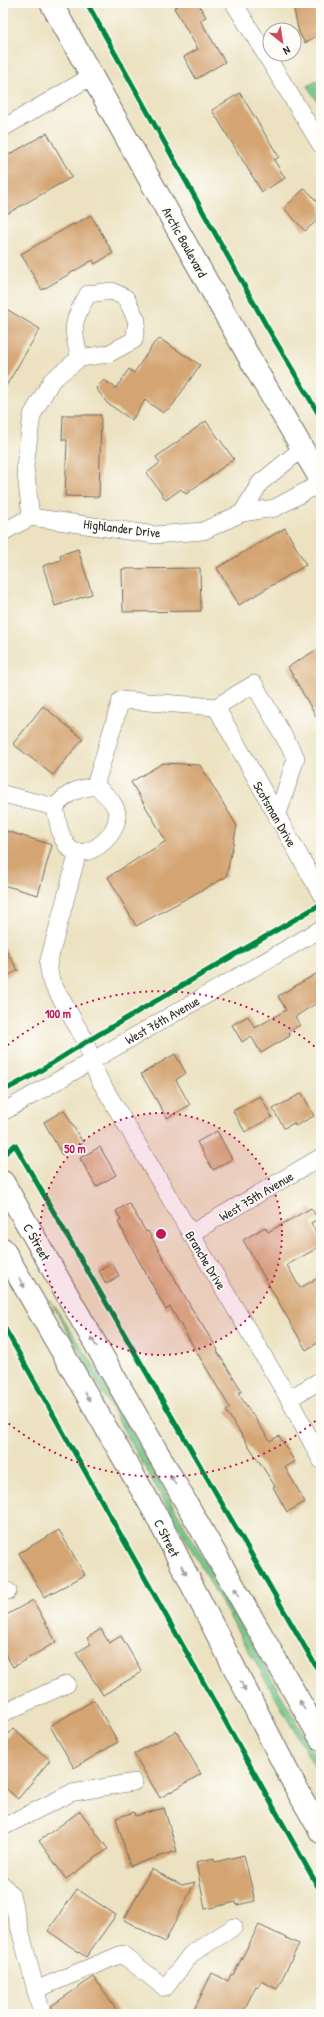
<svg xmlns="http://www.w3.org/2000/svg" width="324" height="2017" font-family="'Patrick Hand',sans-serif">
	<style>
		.grass { fill: url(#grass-tufts); stroke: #517a5a }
		.park { fill: url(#park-dots); stroke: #517a5a }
		.building { fill: #d4a472 }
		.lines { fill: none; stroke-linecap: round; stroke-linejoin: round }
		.minor-casing { stroke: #6f6b60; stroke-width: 18 }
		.major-casing { stroke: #6f6b60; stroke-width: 24 }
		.minor { stroke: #fff; stroke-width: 17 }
		.major { stroke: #fff; stroke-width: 22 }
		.cycleway-casing { stroke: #fdfcf7; stroke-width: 8 }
		.cycleway { stroke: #00873e; stroke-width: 5 }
		.oneway { fill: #a0a0a0 }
		.ring { fill: none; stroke: #c2185b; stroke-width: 2; stroke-dasharray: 2 4 }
		.labels { text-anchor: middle; stroke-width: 3.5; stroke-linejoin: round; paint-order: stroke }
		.street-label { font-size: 13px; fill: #2b2b2b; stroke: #fdfcf7 }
		.centre { fill: #c2185b; stroke: #fdfcf7; stroke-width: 2 }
		.ring-label { font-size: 12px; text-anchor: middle; font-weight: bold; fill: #c2185b; stroke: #fdfcf7; stroke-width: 3.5; stroke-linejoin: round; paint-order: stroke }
	</style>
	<defs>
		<pattern id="grass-tufts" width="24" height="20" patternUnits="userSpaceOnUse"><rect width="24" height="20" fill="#77c88a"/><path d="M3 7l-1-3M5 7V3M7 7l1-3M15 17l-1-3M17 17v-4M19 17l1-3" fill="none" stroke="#62a371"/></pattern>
		<pattern id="park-dots" width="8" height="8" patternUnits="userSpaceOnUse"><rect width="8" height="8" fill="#77c88a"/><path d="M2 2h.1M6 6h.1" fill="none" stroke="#62a371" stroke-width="1.8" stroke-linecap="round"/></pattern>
	</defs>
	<rect width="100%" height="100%" fill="#fdfcf7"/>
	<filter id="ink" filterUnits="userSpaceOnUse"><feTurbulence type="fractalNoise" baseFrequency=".025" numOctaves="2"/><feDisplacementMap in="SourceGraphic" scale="8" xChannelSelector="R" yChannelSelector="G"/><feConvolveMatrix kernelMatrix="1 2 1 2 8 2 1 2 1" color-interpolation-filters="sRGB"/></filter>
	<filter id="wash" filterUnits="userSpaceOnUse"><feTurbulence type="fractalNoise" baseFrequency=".012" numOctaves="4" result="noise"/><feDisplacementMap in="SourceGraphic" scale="16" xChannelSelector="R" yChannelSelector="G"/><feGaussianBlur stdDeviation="0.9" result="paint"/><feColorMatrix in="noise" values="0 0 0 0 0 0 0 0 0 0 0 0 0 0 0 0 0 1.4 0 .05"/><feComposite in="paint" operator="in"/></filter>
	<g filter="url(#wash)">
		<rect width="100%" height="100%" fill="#ece2c1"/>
		<path class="grass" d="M 50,1300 L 91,1361 L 321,1765 L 321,1778 Z"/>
		<path class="park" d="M 321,79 L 321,106 L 307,86 Z"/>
		<g id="blocks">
			<path class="building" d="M 182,3 L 198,3 L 206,17 L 200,20 L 225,62 L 196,79 L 184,57 L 198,49 L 174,8 Z
				M 306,3 L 321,3 L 321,33 L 305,43 L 299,33 L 294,10 Z
				M 240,93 L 279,157 L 274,160 L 285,178 L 262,192 L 212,110 Z
				M 47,133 L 72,177 L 3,216 L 3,158 Z
				M 305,188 L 321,206 L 321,217 L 305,231 L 284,208 Z
				M 91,215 L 113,253 L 95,264 L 93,260 L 42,290 L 21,254 L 73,224 L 74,225 Z
				M 3,307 L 40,329 L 3,391 Z
				M 160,339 L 200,365 L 172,406 L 163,413 L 145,400 L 132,420 L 107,403 L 96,388 L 104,380 L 116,388 L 129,369 L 134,373 L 154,343 Z
				M 63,415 L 101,415 L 99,497 L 65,496 L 67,440 L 62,440 Z
				M 206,421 L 234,459 L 186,494 L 181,489 L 166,500 L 147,473 L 160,463 L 156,457 Z
				M 285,528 L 306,565 L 239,605 L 217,568 Z
				M 78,549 L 92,594 L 55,606 L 43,566 L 61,560 L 60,555 Z
				M 200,568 L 201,611 L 123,612 L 122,569 Z
				M 321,647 L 321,725 L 288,667 Z
				M 43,706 L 83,739 L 53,775 L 13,744 Z
				M 163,763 L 200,765 L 237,826 L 226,877 L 136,926 L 108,877 L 166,841 L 131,782 Z
				M 6,831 L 52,845 L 38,895 L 3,885 L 3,841 Z
				M 3,946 L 18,970 L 3,979 Z
				M 316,974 L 321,982 L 321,1000 L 295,1017 L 300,1025 L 288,1032 L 290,1036 L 261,1053 L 251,1036 L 242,1042 L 232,1025 L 248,1016 L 255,1028 L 286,1010 L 278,996 Z
				M 175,1054 L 186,1073 L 176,1080 L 190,1105 L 167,1118 L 141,1074 Z
				M 302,1093 L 314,1116 L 295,1126 L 294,1123 L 284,1128 L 273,1109 Z
				M 260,1096 L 272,1117 L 245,1132 L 233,1111 Z
				M 64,1110 L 83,1143 L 62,1155 L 44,1122 Z
				M 217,1131 L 232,1159 L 213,1170 L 197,1142 Z
				M 100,1147 L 116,1175 L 96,1187 L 80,1158 Z
				M 129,1203 L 146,1232 L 148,1231 L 192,1309 L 218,1350 L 217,1351 L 242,1391 L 238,1393 L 270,1441 L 279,1436 L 295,1462 L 285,1467 L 305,1502 L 287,1512 L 273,1487 L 275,1486 L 226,1411 L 230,1408 L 170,1307 L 166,1310 L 118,1222 L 121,1220 L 116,1211 Z
				M 311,1208 L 318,1219 L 311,1223 L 321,1242 L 321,1246 L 287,1265 L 300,1288 L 321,1276 L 321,1341 L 306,1350 L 243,1240 L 265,1227 L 268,1232 Z
				M 112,1263 L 119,1276 L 106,1284 L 99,1271 Z
				M 59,1530 L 85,1575 L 44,1597 L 19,1553 Z
				M 33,1600 L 56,1642 L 13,1667 L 3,1650 L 3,1617 Z
				M 101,1629 L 109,1643 L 121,1636 L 142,1672 L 103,1695 L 76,1653 L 91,1644 L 87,1638 Z
				M 94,1700 L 118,1742 L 74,1768 L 50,1726 Z
				M 13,1729 L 50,1760 L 18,1799 L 3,1786 L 3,1741 Z
				M 176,1731 L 201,1774 L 160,1798 L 134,1754 Z
				M 164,1808 L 177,1851 L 130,1866 L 116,1818 L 134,1812 L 135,1816 Z
				M 80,1811 L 108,1849 L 66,1879 L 39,1841 Z
				M 244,1855 L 255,1901 L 237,1905 L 236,1902 L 205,1909 L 196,1862 L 214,1858 L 215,1862 Z
				M 151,1869 L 182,1885 L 195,1882 L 165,1942 L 124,1920 Z
				M 77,1889 L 116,1915 L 86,1957 L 48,1931 Z
				M 259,1925 L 299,1944 L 277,1989 L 261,1981 L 258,1987 L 256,1986 L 242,2014 L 192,2014 L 212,1973 L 228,1981 L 231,1974 L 233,1975 Z
				M 94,1977 L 119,2014 L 57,2014 L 51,2006 Z"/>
		</g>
	</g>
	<g filter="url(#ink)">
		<use href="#blocks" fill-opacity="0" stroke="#6f6b60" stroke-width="1"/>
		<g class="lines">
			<g class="minor-casing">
				<path id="minor" d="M 234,3 L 321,145
					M 3,128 L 92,76
					M 242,513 L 260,483 L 303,448
					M 31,517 L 25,466 L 32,415 L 52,380 L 80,358 L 108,354 L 134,340 L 137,321 L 126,298 L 112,291 L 88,294 C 72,322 71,326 80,358
					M 3,532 L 31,517 L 155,535 L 203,531 L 242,513 L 275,508 L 321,483
					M 216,707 L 254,684 L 296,758 L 277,817
					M 95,786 L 121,700 L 216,707 L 321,894
					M 95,786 C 102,791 110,798 114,805 C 129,830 85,865 69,848 C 59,837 58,821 55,807 C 68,792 76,789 95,786 Z
					M 3,794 L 55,807
					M 78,852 L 48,964 L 51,981 L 86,1042 L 91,1061 L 99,1079 L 289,1399 L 321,1460
					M 3,1112 L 321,929
					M 190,1234 L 321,1157
					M 289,1399 L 321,1380
					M 3,1592 L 8,1591
					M 3,1713 L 67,1684
					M 3,1827 L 71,1793 L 134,1782
					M 3,1885 L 11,1895 L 42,2014
					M 35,1990 L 122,1954 L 165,1988 L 191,1954 L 234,1927"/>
			</g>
			<g class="major-casing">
				<path id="major" d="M 51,3 L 258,373 L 321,480
					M 3,1182 L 321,1739
					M 3,1249 L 154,1511 L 297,1790 L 321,1832"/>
			</g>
			<use href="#minor" class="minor"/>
			<use href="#major" class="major"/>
			<g class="cycleway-casing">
				<path id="cycleway" d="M 87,3 L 266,325 L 321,418
					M 3,1091 L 35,1074 L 86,1042 L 321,904
					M 3,1155 L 15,1145 L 321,1675
					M 3,1325 L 321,1892"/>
			</g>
			<use href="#cycleway" class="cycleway"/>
		</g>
		<defs><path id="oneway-solid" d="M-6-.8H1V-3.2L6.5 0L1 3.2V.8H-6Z"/></defs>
		<g class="oneway">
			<use href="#oneway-solid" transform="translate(22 1283) rotate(60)"/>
			<use href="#oneway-solid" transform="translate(94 1342) rotate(-120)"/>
			<use href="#oneway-solid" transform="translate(87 1396) rotate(60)"/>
			<use href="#oneway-solid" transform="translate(173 1480) rotate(-120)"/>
			<use href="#oneway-solid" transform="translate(184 1570) rotate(63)"/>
			<use href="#oneway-solid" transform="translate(237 1592) rotate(-120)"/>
			<use href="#oneway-solid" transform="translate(243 1686) rotate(63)"/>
			<use href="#oneway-solid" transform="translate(302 1705) rotate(-120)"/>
		</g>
	</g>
	<circle cx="161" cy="1234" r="121" fill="#c2185b" fill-opacity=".12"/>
	<g class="ring">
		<circle cx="161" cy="1234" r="121"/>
		<path d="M320 1417A243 243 0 0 1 3 1419M3 1049A243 243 0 0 1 320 1051"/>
	</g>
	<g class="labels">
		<g class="street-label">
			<text transform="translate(185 242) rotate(61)" y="5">Arctic Boulevard</text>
			<text transform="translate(122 528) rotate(7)" y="5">Highlander Drive</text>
			<text transform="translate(275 814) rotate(60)" y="5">Scotsman Drive</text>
			<text transform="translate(162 1020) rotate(-30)" y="5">West 76th Avenue</text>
			<text transform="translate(256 1196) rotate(-31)" y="5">West 75th Avenue</text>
			<text transform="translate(37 1242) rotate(60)" y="5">C Street</text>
			<text transform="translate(206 1260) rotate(59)" y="5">Branche Drive</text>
			<text transform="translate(167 1538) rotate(63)" y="5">C Street</text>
		</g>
	</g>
	<circle cx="161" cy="1234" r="6" class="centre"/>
	<g class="ring-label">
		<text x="58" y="1018">100 m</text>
		<text x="75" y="1153">50 m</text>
	</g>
	<rect width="324" height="2017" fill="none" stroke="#fdfcf7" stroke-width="16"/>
	<g transform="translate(282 42) rotate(150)"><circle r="19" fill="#fdfcf7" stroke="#a9a8a5"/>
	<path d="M0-3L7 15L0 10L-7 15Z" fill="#d1495b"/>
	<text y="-6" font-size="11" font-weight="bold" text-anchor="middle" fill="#2b2b2b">N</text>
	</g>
</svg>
